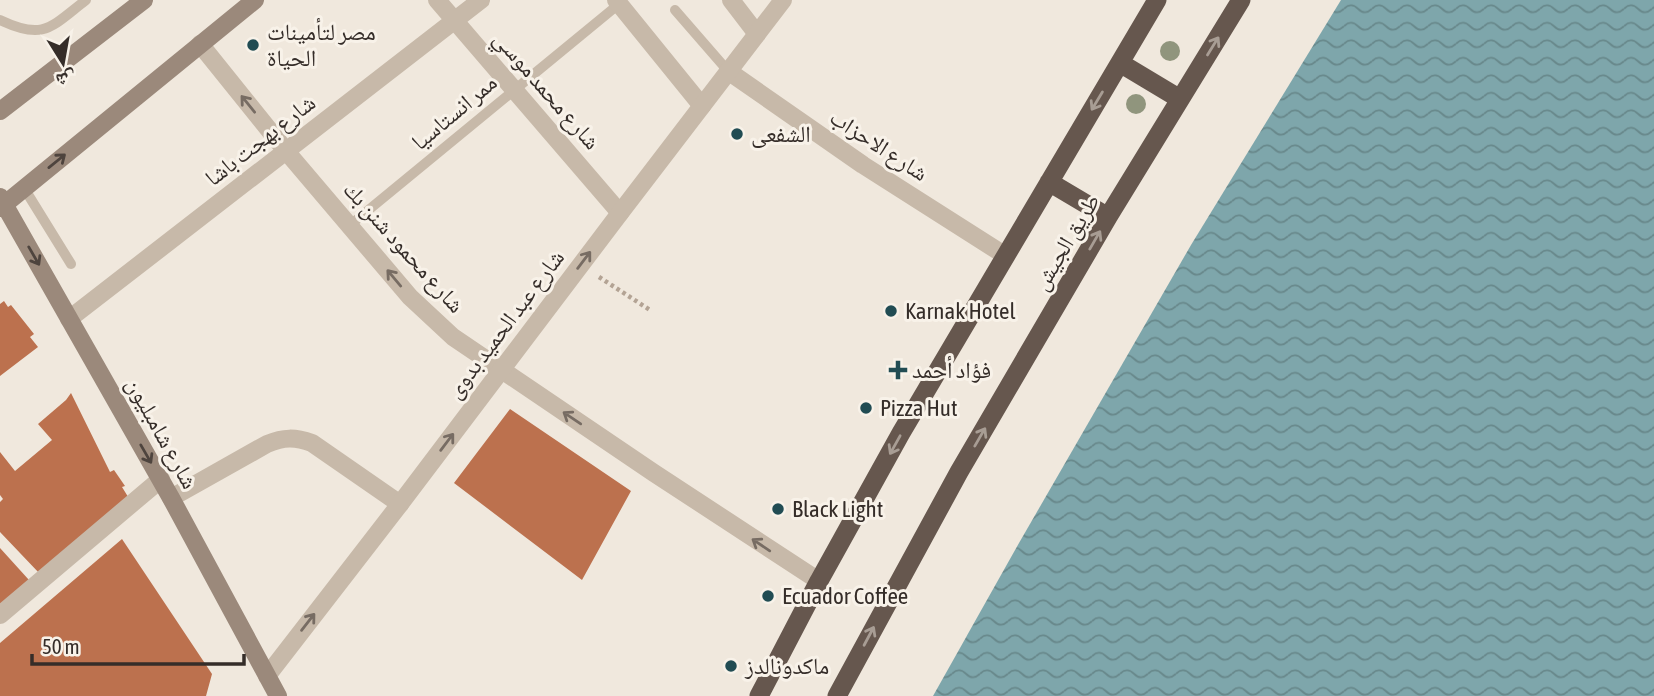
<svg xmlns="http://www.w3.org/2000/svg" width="1654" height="696" font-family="'Asap Condensed','Noto Naskh Arabic',sans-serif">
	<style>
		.water { fill: url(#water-waves) }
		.building { fill: #bc714e }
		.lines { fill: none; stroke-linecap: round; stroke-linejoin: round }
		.path { stroke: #b3a394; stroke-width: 4.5; stroke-dasharray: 3.5 3.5; stroke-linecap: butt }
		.service { stroke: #c7b9a9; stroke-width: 10 }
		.minor { stroke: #c7b9a9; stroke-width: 18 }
		.tertiary { stroke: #c7b9a9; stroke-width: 18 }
		.secondary { stroke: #9b897b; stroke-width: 18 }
		.trunk { stroke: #66574e; stroke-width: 19 }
		.tree { fill: #90957d }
		.oneway { stroke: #a89d94 }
		.oneway2 { stroke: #776c63 }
		.oneway3 { stroke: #4e443e }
		.poi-dot { fill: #214c53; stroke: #f8f2e9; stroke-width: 2.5 }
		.labels { text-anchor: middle; stroke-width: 6; stroke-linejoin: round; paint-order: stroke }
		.poi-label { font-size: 23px; fill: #352d29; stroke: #f8f2e9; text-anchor: start }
		.street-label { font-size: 23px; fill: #352d29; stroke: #f8f2e9 }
	</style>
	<defs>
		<pattern id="water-waves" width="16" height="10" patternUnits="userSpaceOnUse" patternTransform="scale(1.75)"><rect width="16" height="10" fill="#7ea6ab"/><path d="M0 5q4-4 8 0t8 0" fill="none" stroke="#68888b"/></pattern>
	</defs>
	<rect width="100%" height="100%" fill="#f0e8dd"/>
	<path class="water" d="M 1341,0 L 1654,0 L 1654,696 L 933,696 L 1019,543 L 1191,245 Z"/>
	<path class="building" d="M 4,301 L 8,307 L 11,305 L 34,334 L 30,337 L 38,347 L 0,376 L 0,304 Z
		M 71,393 L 110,472 L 114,470 L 125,486 L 122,487 L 130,500 L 40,574 L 0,532 L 0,502 L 3,499 L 0,495 L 0,452 L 15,471 L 52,440 L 38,424 L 66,400 Z
		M 510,409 L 631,491 L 582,580 L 454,483 Z
		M 122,539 L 212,674 L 206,696 L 0,696 L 0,643 Z
		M 0,548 L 29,580 L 0,606 Z"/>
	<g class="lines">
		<path class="path" d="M 599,277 L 650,310"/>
		<path class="service" d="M 675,10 L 728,71
			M 0,20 C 44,41 51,27 86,0
			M 24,188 L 71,264
			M 349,226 L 619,4"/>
		<path class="minor" d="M 437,0 L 620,213
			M 616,0 L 702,106
			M 731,0 L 757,34
			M 200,44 L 286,151 L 410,297 L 453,337 L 654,473 L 819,581
			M 728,71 L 863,165 L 1006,256
			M 69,319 L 481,0
			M 171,498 L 267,444 C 284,437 295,437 312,443 L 400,504
			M 0,615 L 161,479"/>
		<path class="tertiary" d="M 267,676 L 400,504 L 620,213 L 783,0"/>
		<path class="secondary" d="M 0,111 L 144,0
			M 0,197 L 171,498 L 278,696
			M 0,208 L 255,0"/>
		<path class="trunk" d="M 1120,63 L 1180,99
			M 1049,182 L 1108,217
			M 759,696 L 819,581 L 901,433 L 1157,0
			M 837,696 L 959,472 L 1108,217 L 1241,0"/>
	</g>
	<g class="tree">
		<circle cx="1170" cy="51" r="10"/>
		<circle cx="1136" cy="104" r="10"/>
	</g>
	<defs><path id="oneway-shaft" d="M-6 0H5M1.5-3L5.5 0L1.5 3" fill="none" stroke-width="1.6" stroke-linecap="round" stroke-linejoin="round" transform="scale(1.75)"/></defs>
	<g class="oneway">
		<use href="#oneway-shaft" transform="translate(1213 46) rotate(-58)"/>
		<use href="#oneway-shaft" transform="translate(1097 101) rotate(121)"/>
		<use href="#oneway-shaft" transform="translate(1095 240) rotate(-60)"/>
		<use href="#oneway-shaft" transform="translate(980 437) rotate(-60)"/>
		<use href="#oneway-shaft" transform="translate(895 445) rotate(119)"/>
		<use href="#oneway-shaft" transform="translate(869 636) rotate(-62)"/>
	</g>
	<g class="oneway2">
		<use href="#oneway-shaft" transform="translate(248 104) rotate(-129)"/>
		<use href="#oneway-shaft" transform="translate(584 260) rotate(-53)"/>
		<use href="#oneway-shaft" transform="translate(394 278) rotate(-130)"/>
		<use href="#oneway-shaft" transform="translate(572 418) rotate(-146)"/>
		<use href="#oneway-shaft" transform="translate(447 442) rotate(-53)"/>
		<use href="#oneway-shaft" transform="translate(761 545) rotate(-146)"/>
		<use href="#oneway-shaft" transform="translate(308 622) rotate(-52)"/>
	</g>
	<g class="oneway3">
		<use href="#oneway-shaft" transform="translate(57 161) rotate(-39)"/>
		<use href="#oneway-shaft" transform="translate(34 256) rotate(60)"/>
		<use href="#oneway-shaft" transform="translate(146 454) rotate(60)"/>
	</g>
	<g class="poi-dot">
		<circle cx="253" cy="45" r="7"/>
		<circle cx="737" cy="134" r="7"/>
		<circle cx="891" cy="311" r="7"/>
		<path d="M894.5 359.5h7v7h7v7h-7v7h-7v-7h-7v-7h7z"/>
		<circle cx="866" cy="408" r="7"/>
		<circle cx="778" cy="509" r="7"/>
		<circle cx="768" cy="596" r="7"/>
		<circle cx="731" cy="666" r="7"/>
	</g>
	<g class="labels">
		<g class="poi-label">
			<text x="267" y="40">مصر لتأمينات<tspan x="267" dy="26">الحياة</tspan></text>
			<text x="751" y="142">الشفعى</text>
			<text x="905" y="319">Karnak Hotel</text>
			<text x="912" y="378">فؤاد أحمد</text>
			<text x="880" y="416">Pizza Hut</text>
			<text x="792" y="517">Black Light</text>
			<text x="782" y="604">Ecuador Coffee</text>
			<text x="745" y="674">ماكدونالدز</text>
		</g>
		<g class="street-label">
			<text transform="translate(547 90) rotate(49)" y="8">شارع محمد موسي</text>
			<text transform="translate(454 112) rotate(-40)" y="8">ممر انستاسيا</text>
			<text transform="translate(260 140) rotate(-38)" y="8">شارع بهجت باشا</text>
			<text transform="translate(879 145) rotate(33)" y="8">شارع الاحزاب</text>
			<text transform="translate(1066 242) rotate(-59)" y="8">طريق الجيش</text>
			<text transform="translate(404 247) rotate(48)" y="8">شارع محمود شنن بك</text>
			<text transform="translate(505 324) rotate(-53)" y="8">شارع عبد الحميد بدوى</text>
			<text transform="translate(162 433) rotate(61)" y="8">شارع شامبليون</text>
		</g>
	</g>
	<g transform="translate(63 63) rotate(169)" stroke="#f8f2e9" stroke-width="5" paint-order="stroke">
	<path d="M0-5L12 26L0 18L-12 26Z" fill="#352d29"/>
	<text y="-10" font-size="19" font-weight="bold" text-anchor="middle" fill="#352d29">ش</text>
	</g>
	<path d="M32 654v10h212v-10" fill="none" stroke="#352d29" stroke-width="3.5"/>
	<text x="42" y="654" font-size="21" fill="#352d29" stroke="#f8f2e9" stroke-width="5" paint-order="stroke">50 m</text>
</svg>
